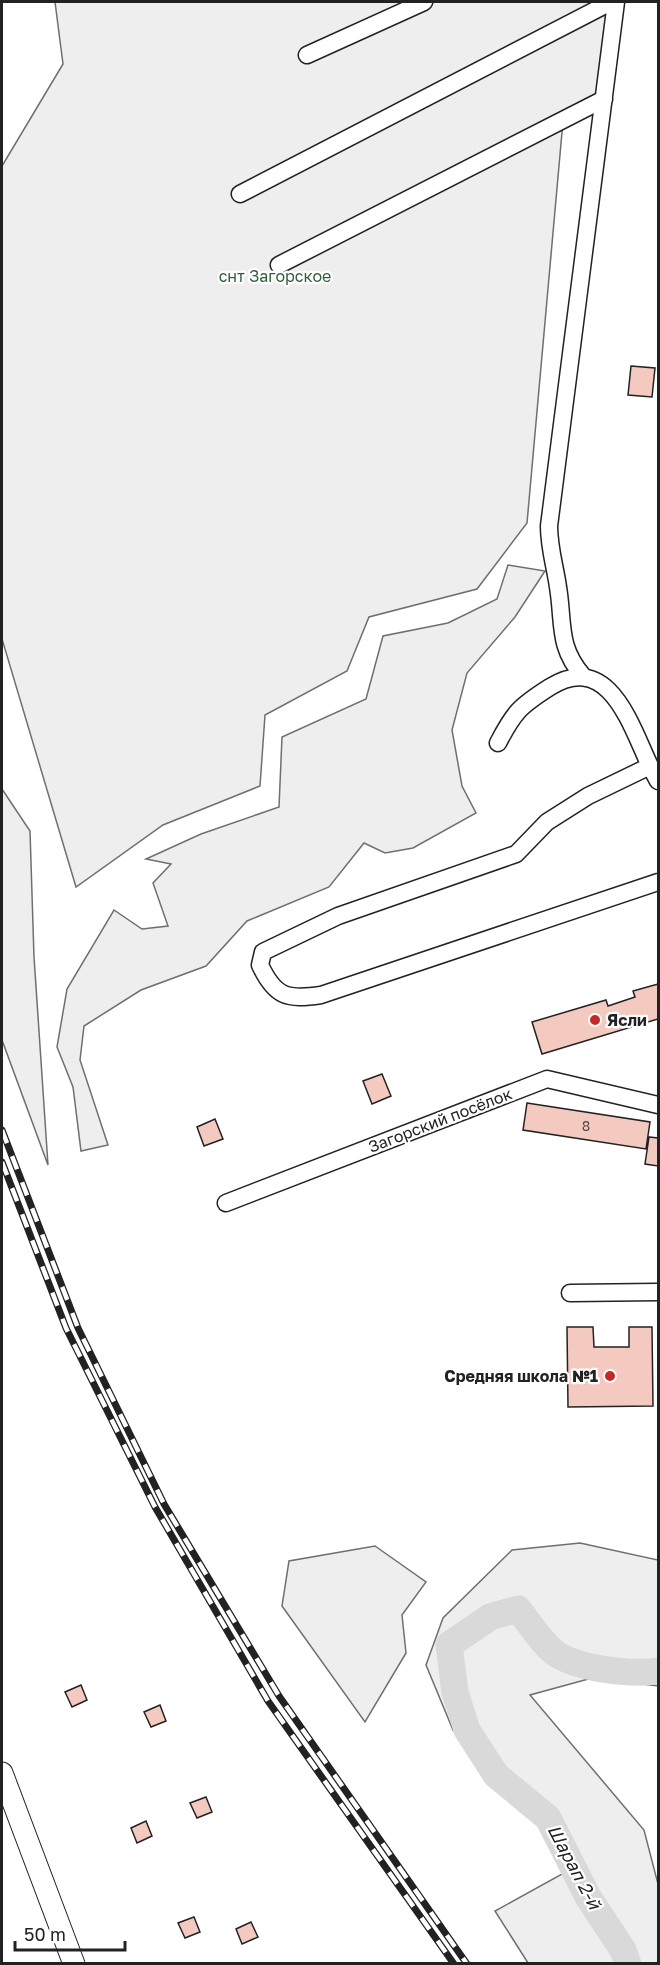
<svg xmlns="http://www.w3.org/2000/svg" width="660" height="1965" font-family="'Golos Text',sans-serif">
	<style>
		.green { fill: #eee; stroke: #6f6f6f; stroke-width: 1.5 }
		.lines { fill: none; stroke-linecap: round; stroke-linejoin: round }
		.river { stroke: #d9d9d9; stroke-width: 27 }
		.building { fill: #f3c9c0; stroke: #222; stroke-width: 1.5 }
		.minor-casing { stroke: #222; stroke-width: 19 }
		.major-casing { stroke: #222; stroke-width: 23 }
		.minor { stroke: #fff; stroke-width: 16 }
		.major { stroke: #fff; stroke-width: 21 }
		.rail-casing { stroke: #222; stroke-width: 7 }
		.rail { stroke: #fff; stroke-width: 4.5; stroke-dasharray: 14; stroke-linecap: butt }
		.poi-dot { fill: #c62828; stroke: #fff; stroke-width: 2 }
		.labels { text-anchor: middle; stroke-width: 4.5; stroke-linejoin: round; paint-order: stroke }
		.number-label { font-size: 14px; fill: #564c4a }
		.park-label { font-size: 16px; fill: #2f5e38; stroke: #fff }
		.poi-label { font-size: 16px; font-weight: bold; fill: #222; stroke: #fff; text-anchor: start }
		.street-label { font-size: 16px; fill: #222; stroke: #fff }
		.water-label { font-size: 18px; font-style: italic; fill: #222; stroke: #fff }
	</style>
	<rect width="100%" height="100%" fill="#fff"/>
	<path class="green" d="M 55,2 L 608,2 L 596,94 L 564,110 L 527,523 L 477,589 L 369,617 L 347,671 L 265,715 L 260,786 L 163,825 L 76,887 L 2,639 L 2,166 L 63,64 Z
		M 508,565 L 545,571 L 515,617 L 467,673 L 452,730 L 462,786 L 476,813 L 413,848 L 385,853 L 364,843 L 329,887 L 247,921 L 206,966 L 141,990 L 84,1026 L 80,1060 L 108,1145 L 81,1151 L 73,1087 L 57,1047 L 67,989 L 114,910 L 142,929 L 168,926 L 153,883 L 171,864 L 146,859 L 201,834 L 279,807 L 282,737 L 366,699 L 383,636 L 448,623 L 497,599 Z
		M 2,789 L 30,831 L 34,957 L 48,1165 L 2,1040 Z
		M 580,1543 L 658,1560 L 658,1686 L 592,1678 L 530,1695 L 644,1830 L 658,1884 L 658,1963 L 528,1963 L 495,1911 L 564,1873 L 529,1803 L 453,1730 L 426,1665 L 443,1618 L 512,1550 Z
		M 375,1546 L 426,1582 L 402,1615 L 406,1653 L 365,1722 L 282,1606 L 289,1561 Z"/>
	<g class="lines">
		<path class="river" d="M 628,1964 L 623,1950 L 588,1897 L 548,1818 L 496,1775 L 467,1730 L 455,1692 L 449,1645 L 490,1617 L 518,1609 C 528,1621 545,1648 558,1655 C 581,1669 632,1675 658,1671"/>
	</g>
	<path class="building" d="M 631,366 L 655,368 L 652,397 L 628,395 Z
		M 658,984 L 658,1019 L 542,1054 L 532,1022 L 606,1000 L 608,1006 L 635,997 L 633,991 Z
		M 382,1074 L 391,1096 L 372,1104 L 363,1081 Z
		M 527,1103 L 650,1122 L 646,1149 L 523,1130 Z
		M 215,1119 L 223,1139 L 204,1146 L 197,1127 Z
		M 649,1137 L 658,1138 L 658,1166 L 645,1164 Z
		M 567,1327 L 593,1327 L 594,1347 L 629,1347 L 629,1327 L 652,1327 L 653,1406 L 568,1407 Z
		M 81,1685 L 87,1700 L 72,1707 L 65,1692 Z
		M 160,1705 L 166,1721 L 151,1727 L 144,1712 Z
		M 206,1797 L 212,1812 L 197,1818 L 190,1803 Z
		M 146,1821 L 152,1836 L 137,1843 L 131,1828 Z
		M 194,1917 L 200,1932 L 185,1938 L 178,1923 Z
		M 251,1922 L 258,1937 L 242,1944 L 236,1929 Z"/>
	<g class="lines">
		<g class="minor-casing">
			<path id="minor" d="M 307,55 L 424,2
				M 240,194 L 611,2
				M 279,265 L 604,99
				M 583,676 C 557,646 564,623 558,587 C 555,566 549,548 549,526 L 616,2
				M 498,743 C 514,712 520,706 550,687 C 609,651 630,724 650,766
				M 658,781 L 650,766 L 588,796 L 547,822 L 516,854 L 338,916 L 263,952 L 260,965 C 275,997 287,1000 321,995 L 658,882
				M 226,1203 L 547,1079 L 658,1105
				M 570,1293 L 658,1292"/>
		</g>
		<g class="major-casing">
			<path id="major" d="M 2,1773 L 74,1964"/>
		</g>
		<use href="#minor" class="minor"/>
		<use href="#major" class="major"/>
		<g class="rail-casing">
			<path id="rail" d="M 2,1130 L 78,1328 L 164,1504 L 279,1696 L 467,1964
				M 2,1162 L 66,1328 L 155,1507 L 268,1701 L 454,1964"/>
		</g>
		<use href="#rail" class="rail"/>
	</g>
	<g class="poi-dot">
		<circle cx="595" cy="1020" r="6"/>
		<circle cx="610" cy="1376" r="6"/>
	</g>
	<g class="labels">
		<g class="number-label">
			<text x="586" y="1131">8</text>
		</g>
		<g class="park-label">
			<text x="275" y="282">снт Загорское</text>
		</g>
		<g class="poi-label">
			<text x="607" y="1026">Ясли</text>
			<text x="598" y="1382" text-anchor="end">Средняя школа №1</text>
		</g>
		<g class="street-label">
			<text transform="translate(440 1120) rotate(-21)" y="6">Загорский посёлок</text>
		</g>
		<g class="water-label">
			<text transform="translate(574 1867) rotate(62)" y="6">Шарап 2-й</text>
		</g>
	</g>
	<rect width="660" height="1965" fill="none" stroke="#222222" stroke-width="6"/>
	<path d="M15 1941v9h110v-9" fill="none" stroke="#222222" stroke-width="3"/>
	<text x="24" y="1941" font-size="18" fill="#222222" stroke="#ffffff" stroke-width="4.5" paint-order="stroke">50 m</text>
</svg>
